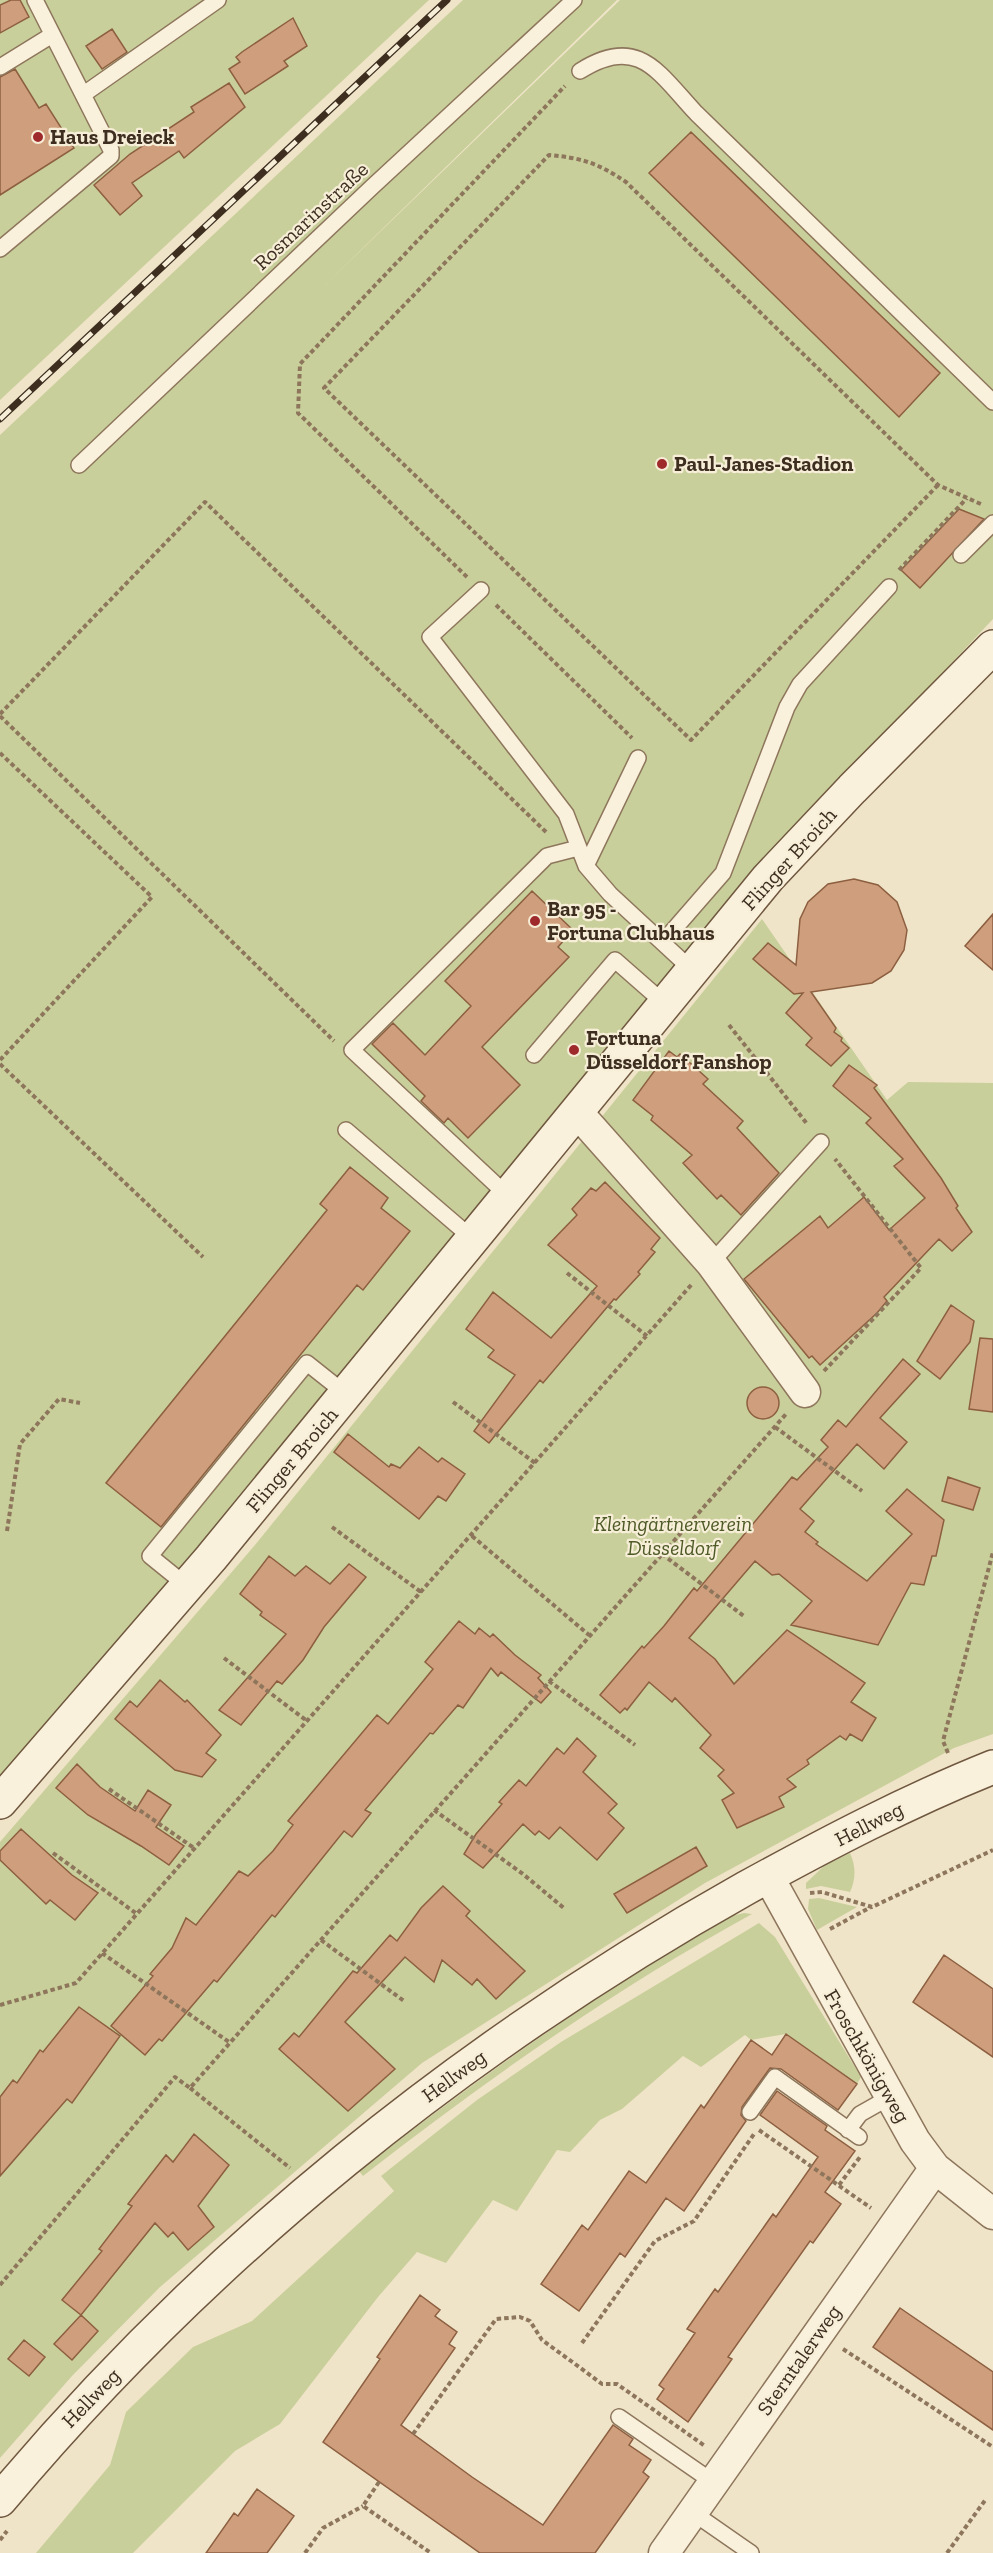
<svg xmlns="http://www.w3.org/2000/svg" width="993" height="2553" font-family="'Zilla Slab',serif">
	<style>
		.green { fill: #c9cf9b }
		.building { fill: #cf9f7d; stroke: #8d5f41; stroke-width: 1.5 }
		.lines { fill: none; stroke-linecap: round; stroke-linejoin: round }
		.lane-casing { stroke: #8d765c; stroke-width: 18 }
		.street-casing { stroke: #8d765c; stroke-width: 33 }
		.secondary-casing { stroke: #6f573f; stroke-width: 36 }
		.path { stroke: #8d765c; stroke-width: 4; stroke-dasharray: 4.5 3; stroke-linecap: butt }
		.lane { stroke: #faf1dc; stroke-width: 15 }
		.street { stroke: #faf1dc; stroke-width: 30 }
		.secondary { stroke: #faf1dc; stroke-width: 33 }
		.rail-casing { stroke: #3d2e20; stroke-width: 7 }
		.rail { stroke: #f7eed8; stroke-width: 4.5; stroke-dasharray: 14; stroke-linecap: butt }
		.poi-dot { fill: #9e2a2b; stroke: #f7eed8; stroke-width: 2 }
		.labels { text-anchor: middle; stroke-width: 4.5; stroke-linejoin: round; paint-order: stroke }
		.poi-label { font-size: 21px; font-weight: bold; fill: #3d2e20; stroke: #f7eed8; text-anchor: start }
		.street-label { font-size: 21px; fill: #3d2e20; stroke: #f7eed8 }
		.park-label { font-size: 21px; font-style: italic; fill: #4d5a26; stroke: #f7eed8 }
	</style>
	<rect width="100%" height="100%" fill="#f0e4c8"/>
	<path class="green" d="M 0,0 L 429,0 L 0,400 Z
		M 463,0 L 617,0 L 326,284 L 620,0 L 993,0 L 993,619 L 779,847 L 198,1552 L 0,1779 L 0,435 Z
		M 762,919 L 887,1100 L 908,1082 L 993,1083 L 993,1734 L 954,1748 L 705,1883 L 422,2063 L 160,2287 L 72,2376 L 0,2458 L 0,1842 L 255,1545 Z
		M 850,1853 C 856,1866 856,1879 850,1892 L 821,1886 L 806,1889 L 806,1883 L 825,1865 Z
		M 819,1898 L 857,1907 L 817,1930 L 808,1909 L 809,1899 Z
		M 744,1913 L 752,1914 C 615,1989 486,2080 363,2176 L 359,2171 C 477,2079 598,1993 727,1917 Z
		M 759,1923 L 775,1937 L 861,2077 L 857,2084 L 786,2034 L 751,2040 L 745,2035 L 701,2067 L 683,2056 L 622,2109 L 600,2120 L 570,2152 L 557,2150 L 517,2211 L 493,2200 L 446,2263 L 417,2252 L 378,2297 L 280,2424 L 235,2451 L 133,2553 L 36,2553 L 110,2465 L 126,2412 L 193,2347 L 252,2321 L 394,2191 L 381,2176 L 477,2100 L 561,2042 Z"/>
	<path class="building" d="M 11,0 L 20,0 L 29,17 L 0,33 L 0,5 Z
		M 293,18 L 307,46 L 284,61 L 288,66 L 245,94 L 229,69 L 240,62 L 236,57 L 242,52 Z
		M 112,29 L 127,52 L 102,69 L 86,46 Z
		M 15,69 L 39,108 L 46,104 L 74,148 L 0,195 L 0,77 Z
		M 229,83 L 245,107 L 184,158 L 179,151 L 132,183 L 142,196 L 120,215 L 94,185 L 130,154 L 194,112 L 191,107 Z
		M 691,132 L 940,373 L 899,417 L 649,173 Z
		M 959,509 L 984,519 L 920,588 L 901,570 Z
		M 854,879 L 878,885 L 897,902 L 907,930 L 904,950 L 891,971 L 872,983 L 811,992 L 836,1028 L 834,1032 L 842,1038 L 841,1041 L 849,1048 L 831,1066 L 806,1045 L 812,1038 L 786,1013 L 803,993 L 794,994 L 753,959 L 768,943 L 796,965 L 800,919 L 808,902 L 828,884 Z
		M 532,891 L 573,930 L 558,947 L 569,957 L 482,1047 L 520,1085 L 468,1138 L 448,1118 L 444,1123 L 421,1101 L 425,1096 L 372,1044 L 393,1023 L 425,1055 L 471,1006 L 445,981 Z
		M 993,914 L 993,970 L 965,946 Z
		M 669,1051 L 677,1057 L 680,1054 L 708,1079 L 703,1084 L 743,1121 L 737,1128 L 779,1173 L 741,1215 L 721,1195 L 717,1199 L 683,1163 L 692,1155 L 651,1120 L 653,1116 L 633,1100 Z
		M 849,1065 L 877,1085 L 874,1088 L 941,1178 L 958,1206 L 956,1208 L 972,1232 L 952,1251 L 939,1239 L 884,1297 L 887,1301 L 877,1313 L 820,1365 L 812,1356 L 809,1358 L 744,1279 L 820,1216 L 828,1228 L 864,1197 L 889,1230 L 925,1198 L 894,1166 L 903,1159 L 866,1123 L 871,1118 L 833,1086 Z
		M 350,1167 L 388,1198 L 381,1208 L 410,1231 L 363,1290 L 357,1285 L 161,1527 L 106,1483 L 327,1210 L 320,1204 Z
		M 605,1182 L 660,1238 L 651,1249 L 655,1252 L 638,1272 L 640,1274 L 616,1300 L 614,1299 L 543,1383 L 540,1380 L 489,1443 L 474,1431 L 515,1375 L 488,1357 L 494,1350 L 466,1329 L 493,1292 L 551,1338 L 597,1286 L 548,1245 L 577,1215 L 572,1209 L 591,1188 L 596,1191 Z
		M 951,1305 L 974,1321 L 970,1342 L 940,1379 L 917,1361 Z
		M 980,1338 L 993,1339 L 993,1412 L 969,1409 Z
		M 903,1359 L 920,1374 L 880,1418 L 907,1442 L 884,1469 L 857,1444 L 800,1509 L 814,1521 L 805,1532 L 818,1542 L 816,1544 L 867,1581 L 912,1534 L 886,1511 L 907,1489 L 944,1520 L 936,1556 L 932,1556 L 924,1585 L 911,1583 L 878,1645 L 791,1625 L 812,1601 L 779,1574 L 772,1575 L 755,1561 L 689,1638 L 715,1659 L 734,1684 L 787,1630 L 865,1683 L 851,1702 L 876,1718 L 862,1741 L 850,1734 L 846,1740 L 840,1736 L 807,1760 L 809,1764 L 787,1779 L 796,1787 L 779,1797 L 784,1807 L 737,1828 L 722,1800 L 734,1793 L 718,1776 L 724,1770 L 700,1748 L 711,1735 L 675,1698 L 672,1702 L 649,1682 L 627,1710 L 625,1708 L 620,1713 L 600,1695 L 642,1646 L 644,1648 L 664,1626 L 694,1588 L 697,1591 L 792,1477 L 797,1480 L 828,1447 L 821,1440 L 838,1420 L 846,1427 Z
		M747 1403a16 16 0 1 1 32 0a16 16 0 1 1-32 0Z
		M 348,1434 L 389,1467 L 391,1464 L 400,1468 L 419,1447 L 438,1462 L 442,1458 L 465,1474 L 446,1501 L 438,1496 L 419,1519 L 334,1452 Z
		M 948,1477 L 980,1488 L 973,1510 L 942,1501 Z
		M 269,1556 L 295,1576 L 306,1566 L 330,1584 L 349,1564 L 366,1577 L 324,1627 L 303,1660 L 282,1684 L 277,1681 L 241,1725 L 219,1710 L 286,1634 L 260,1615 L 262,1612 L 240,1594 Z
		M 459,1621 L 475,1634 L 479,1628 L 490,1637 L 493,1634 L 515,1655 L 541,1675 L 538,1678 L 551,1692 L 541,1703 L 501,1672 L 498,1676 L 491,1668 L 463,1708 L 458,1705 L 433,1734 L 430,1733 L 365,1810 L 371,1813 L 352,1837 L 344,1831 L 275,1917 L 272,1915 L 217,1982 L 214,1980 L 162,2041 L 159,2039 L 145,2055 L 111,2026 L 153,1976 L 150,1974 L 172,1948 L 186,1918 L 196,1925 L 239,1871 L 248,1876 L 273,1851 L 293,1825 L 288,1821 L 377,1715 L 388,1724 L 433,1669 L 425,1662 Z
		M 160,1680 L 185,1702 L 187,1700 L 221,1735 L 206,1753 L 216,1760 L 202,1777 L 175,1770 L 115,1719 L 130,1701 L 137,1707 Z
		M 577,1738 L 596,1756 L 583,1772 L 617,1804 L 608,1813 L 624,1828 L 597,1860 L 560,1827 L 549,1839 L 539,1831 L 535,1835 L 523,1824 L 483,1868 L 464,1854 L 476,1834 L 502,1804 L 499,1802 L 519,1780 L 526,1786 L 557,1748 L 564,1754 Z
		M 77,1764 L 100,1787 L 135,1811 L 148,1790 L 171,1805 L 156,1827 L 184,1846 L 169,1865 L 141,1846 L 88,1815 L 56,1788 Z
		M 21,1829 L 72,1875 L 98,1893 L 75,1920 L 50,1900 L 46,1904 L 0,1860 L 0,1851 Z
		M 696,1847 L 707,1866 L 627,1913 L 614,1894 Z
		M 443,1886 L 470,1911 L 466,1916 L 525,1971 L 496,1999 L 477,1979 L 472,1985 L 442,1960 L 434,1982 L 405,1957 L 345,2022 L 395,2069 L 348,2111 L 279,2049 L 294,2033 L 299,2037 L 353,1971 L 357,1973 L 390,1935 L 397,1941 L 421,1908 Z
		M 944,1955 L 993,1989 L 993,2057 L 913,2002 Z
		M 79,2007 L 120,2036 L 72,2103 L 67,2099 L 0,2176 L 0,2097 L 13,2080 L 17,2083 L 40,2050 L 43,2052 Z
		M 786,2034 L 857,2084 L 838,2110 L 781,2069 L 770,2068 L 742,2107 L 741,2115 L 746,2121 L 684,2211 L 666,2198 L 625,2257 L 620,2253 L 579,2311 L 541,2284 L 582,2225 L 588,2230 L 629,2171 L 646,2183 L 701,2105 L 704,2108 L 751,2040 L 772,2055 Z
		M 777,2091 L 827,2126 L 825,2130 L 855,2151 L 825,2192 L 841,2204 L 813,2243 L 810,2241 L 728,2357 L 732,2359 L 688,2422 L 657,2399 L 664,2389 L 659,2385 L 695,2333 L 687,2329 L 715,2289 L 718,2292 L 773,2214 L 776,2217 L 818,2157 L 760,2115 Z
		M 194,2134 L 229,2165 L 198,2206 L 214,2227 L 188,2250 L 173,2232 L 168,2237 L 155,2223 L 81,2315 L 62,2300 L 102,2251 L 99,2249 L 132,2206 L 128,2204 L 166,2155 L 173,2162 Z
		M 420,2295 L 440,2310 L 435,2316 L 457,2332 L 449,2344 L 455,2348 L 401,2425 L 472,2477 L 543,2525 L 613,2425 L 633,2439 L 629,2445 L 651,2460 L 643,2472 L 649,2477 L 595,2553 L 480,2553 L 323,2442 L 380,2359 L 377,2357 Z
		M 900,2308 L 993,2372 L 993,2430 L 873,2347 Z
		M 81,2315 L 98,2331 L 72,2360 L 54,2344 Z
		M 24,2340 L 45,2357 L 29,2376 L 8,2359 Z
		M 257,2489 L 294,2516 L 267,2553 L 206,2553 L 234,2513 L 238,2516 Z"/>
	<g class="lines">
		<g class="lane-casing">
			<path id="lane" d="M 0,67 L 52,35
				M 580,71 C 638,34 658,72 696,113 L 993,402
				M 84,94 L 218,0
				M 0,249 L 111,156 L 111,150 L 35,0
				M 79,465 L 372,187 L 574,0
				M 961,555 L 993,523
				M 481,590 L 430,637 L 566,814 L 586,866 L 610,894 L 692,970
				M 586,866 L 638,758
				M 663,942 L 723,873 L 787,707 L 800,684 L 889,587
				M 534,1055 L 615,960 L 664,1003
				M 346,1130 L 473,1239
				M 508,1196 L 352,1050 L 547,856 L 578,848
				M 711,1263 L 821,1142
				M 187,1586 L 150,1556 L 307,1363 L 346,1394
				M 750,2112 L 775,2077 L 859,2137
				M 848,2130 L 860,2114 L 890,2097
				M 619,2417 L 713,2482
				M 692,2512 L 751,2553"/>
		</g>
		<g class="street-casing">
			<path id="street" d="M 577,1112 L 711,1263 L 805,1392
				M 768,1876 L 915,2141 L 935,2168 L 993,2214
				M 664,2553 L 935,2168"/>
		</g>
		<g class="secondary-casing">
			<path id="secondary" d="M 0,1802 L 211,1558 L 768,878 L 852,789 L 993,647
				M 0,2500 C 208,2252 464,2046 746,1888 C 826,1844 908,1801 993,1767"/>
		</g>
		<path class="path" d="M 938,485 L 691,740 L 324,388 L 549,155 C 582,158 598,163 626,182 L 938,485 L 983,505
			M 899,570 L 967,498
			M 467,577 L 298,413 L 300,364 L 565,86
			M 496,605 L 632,738
			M 0,714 L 205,502 L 547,833
			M 0,716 L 334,1041
			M 0,753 L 152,897 L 0,1060
			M 729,1025 L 808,1125
			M 0,1064 L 203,1257
			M 567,1273 L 647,1336
			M 824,1371 L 921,1268 L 835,1159
			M 453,1402 L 535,1463
			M 775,1427 L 862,1491
			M 332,1527 L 421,1592
			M 7,1531 L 20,1444 L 59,1399 L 80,1403
			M 472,1536 L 589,1635
			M 662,1554 L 745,1617
			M 224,1658 L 307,1721
			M 549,1681 L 635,1745
			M 948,1753 L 943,1741 L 993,1552
			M 109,1789 L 194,1848
			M 434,1810 L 523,1874 L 565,1909
			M 53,1853 L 137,1914
			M 810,1893 L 822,1892 L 872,1907 L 993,1850
			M 830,1929 L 871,1907
			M 321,1940 L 404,2001
			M 102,1953 L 229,2042
			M 0,2005 L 76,1983 L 692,1284
			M 190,2088 L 290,2168
			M 759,2130 L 871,2208
			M 839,2185 L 860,2157
			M 0,2285 L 175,2077 L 190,2088 L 787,1413
			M 582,2343 L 655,2241 L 694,2221 L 754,2134
			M 843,2349 L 993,2447
			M 413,2434 L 496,2319 L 520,2317 L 530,2321 L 542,2340 L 571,2361 L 602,2384 L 617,2384 L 705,2446
			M 379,2482 L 363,2506 L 431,2553
			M 0,2540 L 7,2531
			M 305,2553 L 323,2528 L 363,2506
			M 947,2553 L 986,2499"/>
		<use href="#lane" class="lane"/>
		<use href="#street" class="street"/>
		<use href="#secondary" class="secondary"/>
		<g class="rail-casing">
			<path id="rail" d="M 0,419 L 447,0"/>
		</g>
		<use href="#rail" class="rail"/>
	</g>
	<g class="poi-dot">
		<circle cx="38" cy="137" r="6"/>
		<circle cx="662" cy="464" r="6"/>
		<circle cx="535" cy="921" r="6"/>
		<circle cx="574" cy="1050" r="6"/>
	</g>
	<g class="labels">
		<g class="poi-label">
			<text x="50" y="144">Haus Dreieck</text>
			<text x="674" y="471">Paul-Janes-Stadion</text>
			<text x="547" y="916">Bar 95 -<tspan x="547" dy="24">Fortuna Clubhaus</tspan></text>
			<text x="586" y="1045">Fortuna<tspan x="586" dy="24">Düsseldorf Fanshop</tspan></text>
		</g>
		<g class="street-label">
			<text transform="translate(311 216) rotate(-43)" y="7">Rosmarinstraße</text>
			<text transform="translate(789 859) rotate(-48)" y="7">Flinger Broich</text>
			<text transform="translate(292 1460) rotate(-50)" y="7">Flinger Broich</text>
			<text transform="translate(869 1824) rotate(-27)" y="7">Hellweg</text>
			<text transform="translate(867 2056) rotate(60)" y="7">Froschkönigweg</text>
			<text transform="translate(454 2076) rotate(-36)" y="7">Hellweg</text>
			<text transform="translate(799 2360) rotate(-55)" y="7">Sterntalerweg</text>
			<text transform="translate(91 2398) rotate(-46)" y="7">Hellweg</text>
		</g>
		<g class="park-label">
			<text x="673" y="1531">Kleingärtnerverein<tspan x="673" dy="24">Düsseldorf</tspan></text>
		</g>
	</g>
</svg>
